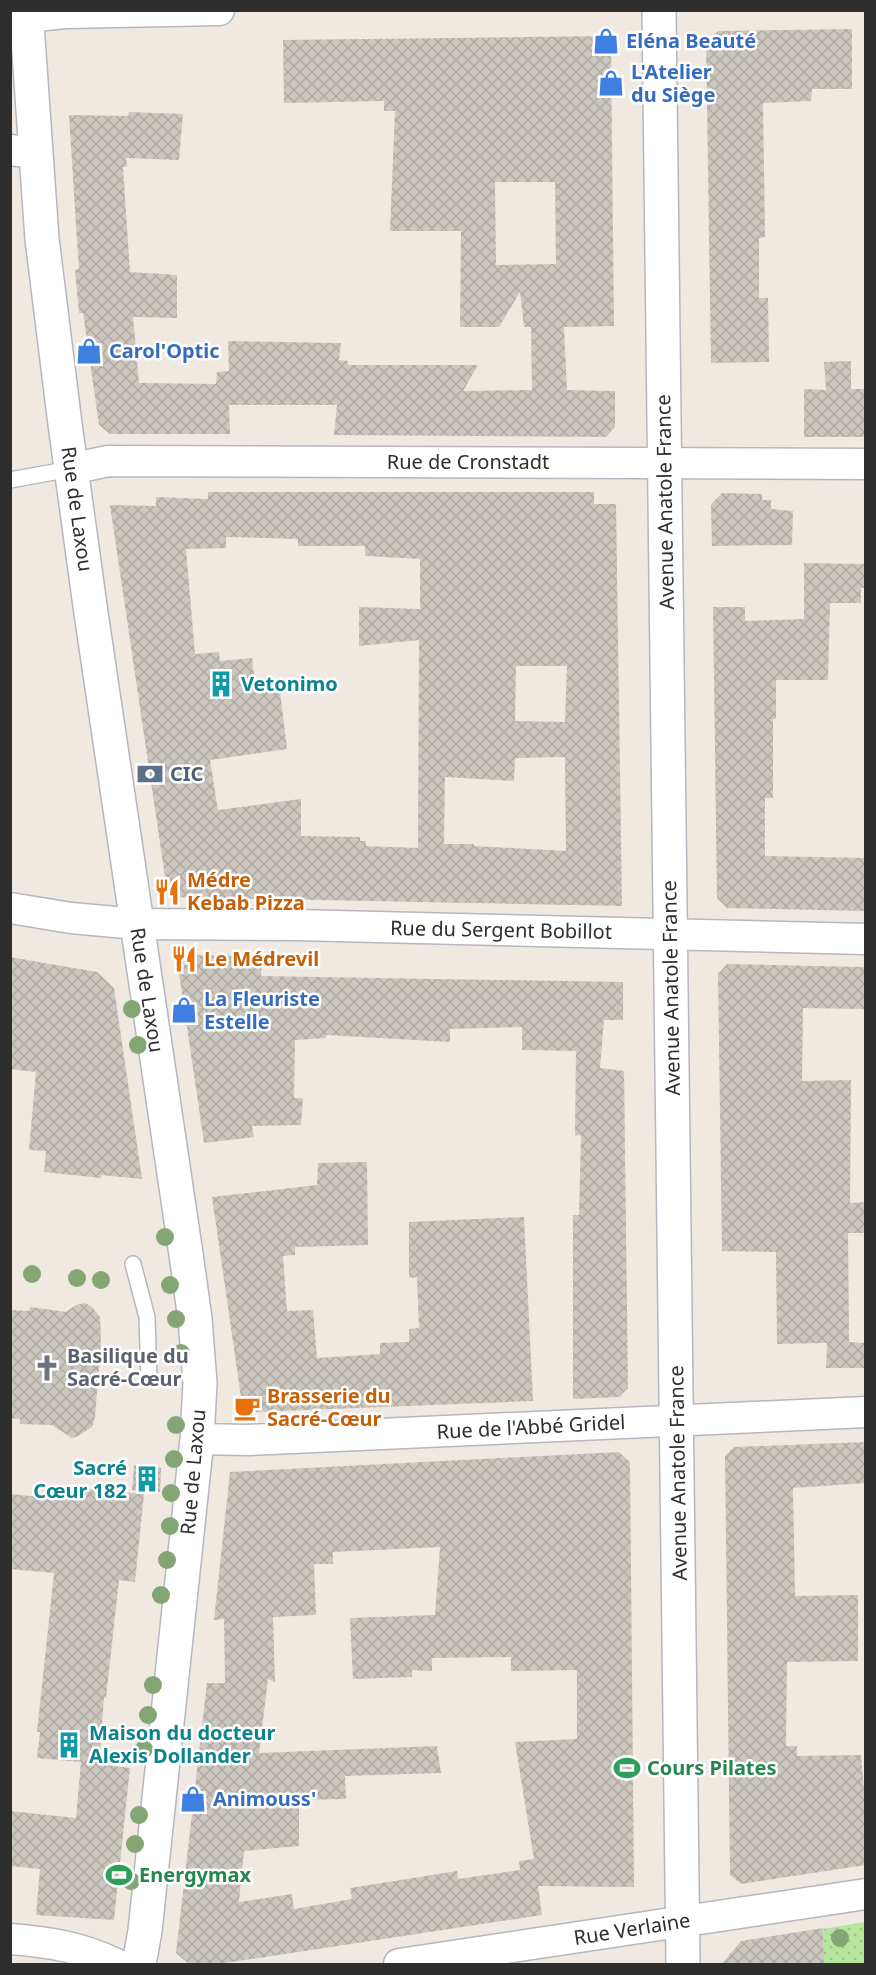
<svg xmlns="http://www.w3.org/2000/svg" width="876" height="1975" font-family="'Noto Sans',sans-serif">
	<style>
		.park { fill: url(#park-dots) }
		.building { fill: url(#building-cross-hatch); fill-rule: evenodd }
		.lines { fill: none; stroke-linecap: round; stroke-linejoin: round }
		.service-casing { stroke: #b4b7c1; stroke-width: 18 }
		.minor-casing { stroke: #b4b7c1; stroke-width: 33 }
		.secondary-casing { stroke: #b4b7c1; stroke-width: 36 }
		.service { stroke: #fff; stroke-width: 15 }
		.minor { stroke: #fff; stroke-width: 30 }
		.secondary { stroke: #fff; stroke-width: 33 }
		.tree { fill: #84a574 }
		.labels { text-anchor: middle; stroke-width: 5; stroke-linejoin: round; paint-order: stroke }
		.shop-label { font-size: 20px; font-weight: bold; fill: #366cbe; stroke: #fff; text-anchor: start }
		.street-label { font-size: 20px; fill: #2e2e2e; stroke: #fff }
		.culture-label { font-size: 20px; font-weight: bold; fill: #0d838f; stroke: #fff; text-anchor: start }
		.service-label { font-size: 20px; font-weight: bold; fill: #4e5e75; stroke: #fff; text-anchor: start }
		.food-label { font-size: 20px; font-weight: bold; fill: #c56008; stroke: #fff; text-anchor: start }
		.worship-label { font-size: 20px; font-weight: bold; fill: #5b616d; stroke: #fff; text-anchor: start }
		.leisure-label { font-size: 20px; font-weight: bold; fill: #27864d; stroke: #fff; text-anchor: start }
	</style>
	<defs>
		<pattern id="park-dots" width="8" height="8" patternUnits="userSpaceOnUse" patternTransform="scale(1.5)"><rect width="8" height="8" fill="#b6e59e"/><path d="M2 2h.1M6 6h.1" fill="none" stroke="#9dc588" stroke-width="1.8" stroke-linecap="round"/></pattern>
		<pattern id="building-cross-hatch" width="8" height="8" patternUnits="userSpaceOnUse" patternTransform="scale(1.5)"><rect width="8" height="8" fill="#cbc7bf"/><path d="M0 0l8 8M0 8l8-8" fill="none" stroke="#afaba4"/></pattern>
	</defs>
	<rect width="100%" height="100%" fill="#efe9e1"/>
	<path class="park" d="M 865,1922 L 865,1964 L 824,1964 L 823,1929 Z"/>
	<path class="building" d="M 852,29 L 852,89 L 812,89 L 811,101 L 763,103 L 765,237 L 759,238 L 759,298 L 768,298 L 769,362 L 711,363 L 706,42 L 718,31 Z
		M 602,36 L 611,46 L 614,326 L 564,327 L 567,390 L 615,391 L 615,427 L 606,437 L 334,435 L 337,405 L 229,405 L 230,434 L 110,434 L 99,425 L 83,313 L 79,313 L 75,270 L 79,269 L 77,241 L 69,115 L 128,116 L 129,112 L 183,114 L 179,160 L 126,158 L 127,167 L 123,167 L 130,272 L 177,275 L 177,318 L 133,317 L 139,383 L 216,384 L 217,372 L 229,371 L 228,341 L 341,343 L 339,360 L 348,361 L 348,365 L 478,365 L 463,391 L 532,390 L 531,327 L 524,327 L 520,292 L 499,327 L 460,327 L 461,231 L 390,231 L 395,111 L 384,111 L 384,101 L 284,103 L 283,40 ZM 495,182 L 555,182 L 556,264 L 496,265 Z
		M 851,361 L 851,389 L 866,389 L 866,437 L 804,437 L 804,389 L 826,390 L 824,362 Z
		M 208,492 L 594,492 L 594,504 L 616,504 L 622,906 L 168,897 L 110,505 L 156,506 L 156,497 L 208,499 ZM 226,537 L 298,539 L 298,546 L 365,546 L 365,556 L 420,559 L 420,609 L 359,607 L 359,646 L 419,640 L 418,848 L 366,846 L 366,841 L 360,841 L 360,837 L 301,836 L 301,799 L 218,810 L 210,760 L 287,749 L 279,683 L 255,686 L 252,658 L 220,661 L 219,652 L 195,654 L 186,549 L 226,548 ZM 516,666 L 567,666 L 565,722 L 515,721 ZM 565,757 L 566,851 L 474,846 L 474,844 L 444,844 L 445,777 L 514,781 L 515,758 Z
		M 722,493 L 762,494 L 762,500 L 771,500 L 771,509 L 793,511 L 792,545 L 712,546 L 711,504 Z
		M 804,563 L 865,564 L 864,588 L 861,588 L 861,603 L 830,603 L 828,680 L 776,680 L 776,719 L 773,719 L 773,798 L 765,798 L 765,856 L 866,858 L 866,911 L 727,908 L 717,898 L 713,607 L 745,607 L 745,621 L 804,619 Z
		M 187,955 L 262,956 L 261,976 L 623,982 L 623,1020 L 604,1020 L 600,1068 L 624,1071 L 628,1388 L 619,1397 L 573,1399 L 573,1215 L 579,1215 L 581,1135 L 575,1136 L 576,1051 L 522,1050 L 522,1027 L 450,1029 L 450,1042 L 326,1035 L 326,1038 L 295,1040 L 294,1098 L 303,1098 L 301,1125 L 252,1126 L 254,1137 L 204,1143 L 178,966 Z
		M 10,957 L 97,972 L 114,988 L 142,1179 L 101,1175 L 101,1178 L 44,1172 L 46,1151 L 29,1150 L 36,1072 L 10,1069 Z
		M 727,964 L 866,967 L 866,1009 L 803,1008 L 802,1081 L 851,1080 L 850,1203 L 866,1202 L 866,1233 L 848,1233 L 849,1342 L 866,1343 L 866,1368 L 826,1368 L 827,1343 L 777,1344 L 776,1252 L 722,1251 L 718,974 Z
		M 367,1162 L 368,1245 L 295,1247 L 295,1255 L 283,1256 L 287,1311 L 313,1310 L 317,1358 L 380,1354 L 380,1343 L 409,1342 L 409,1329 L 419,1328 L 417,1277 L 409,1278 L 409,1222 L 524,1217 L 533,1401 L 252,1412 L 242,1404 L 212,1197 L 317,1185 L 318,1163 Z
		M 85,1303 L 92,1307 L 100,1317 L 101,1342 L 95,1417 L 92,1427 L 78,1436 L 72,1438 L 52,1425 L 20,1424 L 20,1419 L 10,1418 L 10,1310 L 29,1311 L 30,1307 L 66,1312 L 76,1305 Z
		M 866,1442 L 866,1483 L 793,1488 L 795,1596 L 858,1595 L 858,1661 L 787,1662 L 786,1746 L 797,1746 L 797,1756 L 861,1755 L 866,1812 L 866,1865 L 741,1884 L 730,1875 L 725,1456 L 734,1447 Z
		M 619,1452 L 630,1462 L 634,1887 L 538,1886 L 542,1915 L 212,1965 L 190,1965 L 176,1953 L 207,1683 L 225,1683 L 224,1619 L 214,1620 L 230,1472 ZM 440,1547 L 435,1615 L 350,1618 L 353,1679 L 412,1677 L 412,1670 L 432,1671 L 432,1658 L 511,1657 L 511,1671 L 577,1670 L 577,1739 L 515,1742 L 534,1859 L 519,1861 L 520,1870 L 458,1879 L 457,1871 L 350,1888 L 352,1899 L 294,1909 L 292,1894 L 239,1902 L 244,1851 L 299,1846 L 299,1800 L 346,1799 L 345,1776 L 441,1773 L 437,1746 L 259,1753 L 268,1679 L 275,1682 L 273,1617 L 316,1615 L 314,1564 L 333,1564 L 333,1552 Z
		M 134,1465 L 161,1468 L 160,1492 L 132,1490 Z
		M 64,1487 L 144,1494 L 135,1582 L 119,1580 L 106,1698 L 104,1697 L 99,1764 L 130,1768 L 114,1920 L 36,1915 L 40,1869 L 10,1866 L 10,1811 L 76,1818 L 81,1762 L 37,1758 L 40,1732 L 37,1732 L 54,1573 L 10,1569 L 10,1494 L 62,1499 Z
		M 823,1928 L 824,1965 L 721,1965 L 741,1941 Z"/>
	<g class="lines">
		<g class="service-casing">
			<path id="service" d="M 10,480 L 71,469
				M 133,1264 L 147,1317 L 149,1378"/>
		</g>
		<g class="minor-casing">
			<path id="minor" d="M 26,17 L 65,13 L 219,10
				M 10,150 L 35,153
				M 71,469 L 108,461 L 866,464
				M 10,908 L 71,918 L 137,924 L 296,925 L 866,939
				M 197,1439 L 248,1440 L 866,1412
				M 10,1939 C 49,1942 81,1947 116,1964
				M 399,1964 L 866,1894"/>
		</g>
		<g class="secondary-casing">
			<path id="secondary" d="M 26,10 L 42,239 L 65,424 L 91,613 L 187,1261 L 195,1319 L 200,1383 L 197,1439 L 145,1931 L 139,1964
				M 659,10 L 683,1964"/>
		</g>
		<use href="#service" class="service"/>
		<use href="#minor" class="minor"/>
		<use href="#secondary" class="secondary"/>
	</g>
	<g class="tree">
		<circle cx="132" cy="1009" r="9"/>
		<circle cx="138" cy="1045" r="9"/>
		<circle cx="165" cy="1237" r="9"/>
		<circle cx="32" cy="1274" r="9"/>
		<circle cx="77" cy="1278" r="9"/>
		<circle cx="101" cy="1280" r="9"/>
		<circle cx="170" cy="1285" r="9"/>
		<circle cx="176" cy="1319" r="9"/>
		<circle cx="181" cy="1353" r="9"/>
		<circle cx="176" cy="1425" r="9"/>
		<circle cx="174" cy="1459" r="9"/>
		<circle cx="171" cy="1493" r="9"/>
		<circle cx="170" cy="1526" r="9"/>
		<circle cx="167" cy="1560" r="9"/>
		<circle cx="161" cy="1595" r="9"/>
		<circle cx="153" cy="1685" r="9"/>
		<circle cx="148" cy="1715" r="9"/>
		<circle cx="144" cy="1749" r="9"/>
		<circle cx="139" cy="1815" r="9"/>
		<circle cx="135" cy="1844" r="9"/>
		<circle cx="131" cy="1881" r="9"/>
		<circle cx="840" cy="1938" r="9"/>
	</g>
	<defs>
		<g id="shop-bare" transform="scale(2.07)"><path d="M-5-2.5h2.3a2.7 3.5 0 0 1 5.4 0H5L5.5 6h-11ZM-1.5-2.5h3a1.5 2.3 0 0 0-3 0Z" fill="#3f7fe0" stroke="#fff" stroke-width="2.5" paint-order="stroke"/></g>
		<g id="building-bare" transform="scale(2.07)"><path d="M-4-6H4V6H1V3H-1V6H-4ZM-2.5-4.3h1.7v1.8h-1.7ZM.8-4.3h1.7v1.8H.8ZM-2.5-1h1.7V.8h-1.7ZM.8-1h1.7V.8H.8Z" fill="#0f9aa8" stroke="#fff" stroke-width="2.5" paint-order="stroke"/></g>
		<g id="bank-bare" transform="scale(2.07)"><path d="M-6-4H6V4H-6ZM0-2.3a2.3 2.3 0 1 0 0 4.6a2.3 2.3 0 1 0 0-4.6Z" fill="#5c6f8a" stroke="#fff" stroke-width="2.5" paint-order="stroke"/></g>
		<g id="restaurant-bare" transform="scale(2.07)"><path d="M-5-6h1v4h1v-4h1v4h1v-4h1v5L-1.5 .5V6h-2V.5L-5-1ZM5-6V6H3V1.5H1.5Q1.5-4 5-6Z" fill="#e8710a" stroke="#fff" stroke-width="2.5" paint-order="stroke"/></g>
		<g id="church-bare" transform="scale(2.07)"><path d="M-1.2-6h2.4v3.5h3.3v2.4h-3.3V6h-2.4V-.1h-3.3v-2.4h3.3Z" fill="#6b7280" stroke="#fff" stroke-width="2.5" paint-order="stroke"/></g>
		<g id="cafe-bare" transform="scale(2.07)"><path d="M-5.5-4.5H6V0H3Q3 3.5 0 3.5H-2.5Q-5.5 3.5-5.5 0ZM3-3.2v2h1.7v-2ZM-6 4.5H4V6H-6Z" fill="#e8710a" stroke="#fff" stroke-width="2.5" paint-order="stroke"/></g>
		<g id="stadium-bare" transform="scale(2.07)"><path d="M0-5a6.5 5 0 1 0 0 10a6.5 5 0 1 0 0-10ZM-3.5-1.8h7v3.6h-7Z" fill="#2e9e5b" stroke="#fff" stroke-width="2.5" paint-order="stroke"/></g>
	</defs>
	<g fill-rule="evenodd">
		<use href="#shop-bare" x="606" y="41"/>
		<use href="#shop-bare" x="611" y="83"/>
		<use href="#shop-bare" x="89" y="351"/>
		<use href="#building-bare" x="221" y="684"/>
		<use href="#bank-bare" x="150" y="774"/>
		<use href="#restaurant-bare" x="167" y="892"/>
		<use href="#restaurant-bare" x="184" y="959"/>
		<use href="#shop-bare" x="184" y="1010"/>
		<use href="#church-bare" x="47" y="1368"/>
		<use href="#cafe-bare" x="247" y="1408"/>
		<use href="#building-bare" x="147" y="1479"/>
		<use href="#building-bare" x="69" y="1745"/>
		<use href="#stadium-bare" x="627" y="1768"/>
		<use href="#shop-bare" x="193" y="1799"/>
		<use href="#stadium-bare" x="119" y="1875"/>
	</g>
	<g class="labels">
		<g class="shop-label">
			<text x="626" y="48">Eléna Beauté</text>
			<text x="631" y="79">L'Atelier<tspan x="631" dy="23">du Siège</tspan></text>
			<text x="109" y="358">Carol'Optic</text>
			<text x="204" y="1006">La Fleuriste<tspan x="204" dy="23">Estelle</tspan></text>
			<text x="213" y="1806">Animouss'</text>
		</g>
		<g class="street-label">
			<text x="468" y="469">Rue de Cronstadt</text>
			<text transform="translate(665 502) rotate(-91)" y="7">Avenue Anatole France</text>
			<text transform="translate(77 509) rotate(82)" y="7">Rue de Laxou</text>
			<text transform="translate(501 930) rotate(1)" y="7">Rue du Sergent Bobillot</text>
			<text transform="translate(671 988) rotate(-91)" y="7">Avenue Anatole France</text>
			<text transform="translate(147 990) rotate(81)" y="7">Rue de Laxou</text>
			<text transform="translate(531 1427) rotate(-3)" y="7">Rue de l'Abbé Gridel</text>
			<text transform="translate(193 1472) rotate(-85)" y="7">Rue de Laxou</text>
			<text transform="translate(678 1473) rotate(-91)" y="7">Avenue Anatole France</text>
			<text transform="translate(632 1929) rotate(-9)" y="7">Rue Verlaine</text>
		</g>
		<g class="culture-label">
			<text x="241" y="691">Vetonimo</text>
			<text x="127" y="1475" text-anchor="end">Sacré<tspan x="127" dy="23">Cœur 182</tspan></text>
			<text x="89" y="1740">Maison du docteur<tspan x="89" dy="23">Alexis Dollander</tspan></text>
		</g>
		<g class="service-label">
			<text x="170" y="781">CIC</text>
		</g>
		<g class="food-label">
			<text x="187" y="887">Médre<tspan x="187" dy="23">Kebab Pizza</tspan></text>
			<text x="204" y="966">Le Médrevil</text>
			<text x="267" y="1403">Brasserie du<tspan x="267" dy="23">Sacré-Cœur</tspan></text>
		</g>
		<g class="worship-label">
			<text x="67" y="1363">Basilique du<tspan x="67" dy="23">Sacré-Cœur</tspan></text>
		</g>
		<g class="leisure-label">
			<text x="647" y="1775">Cours Pilates</text>
			<text x="139" y="1882">Energymax</text>
		</g>
	</g>
	<rect width="876" height="1975" fill="none" stroke="#2e2e2e" stroke-width="24"/>
</svg>
